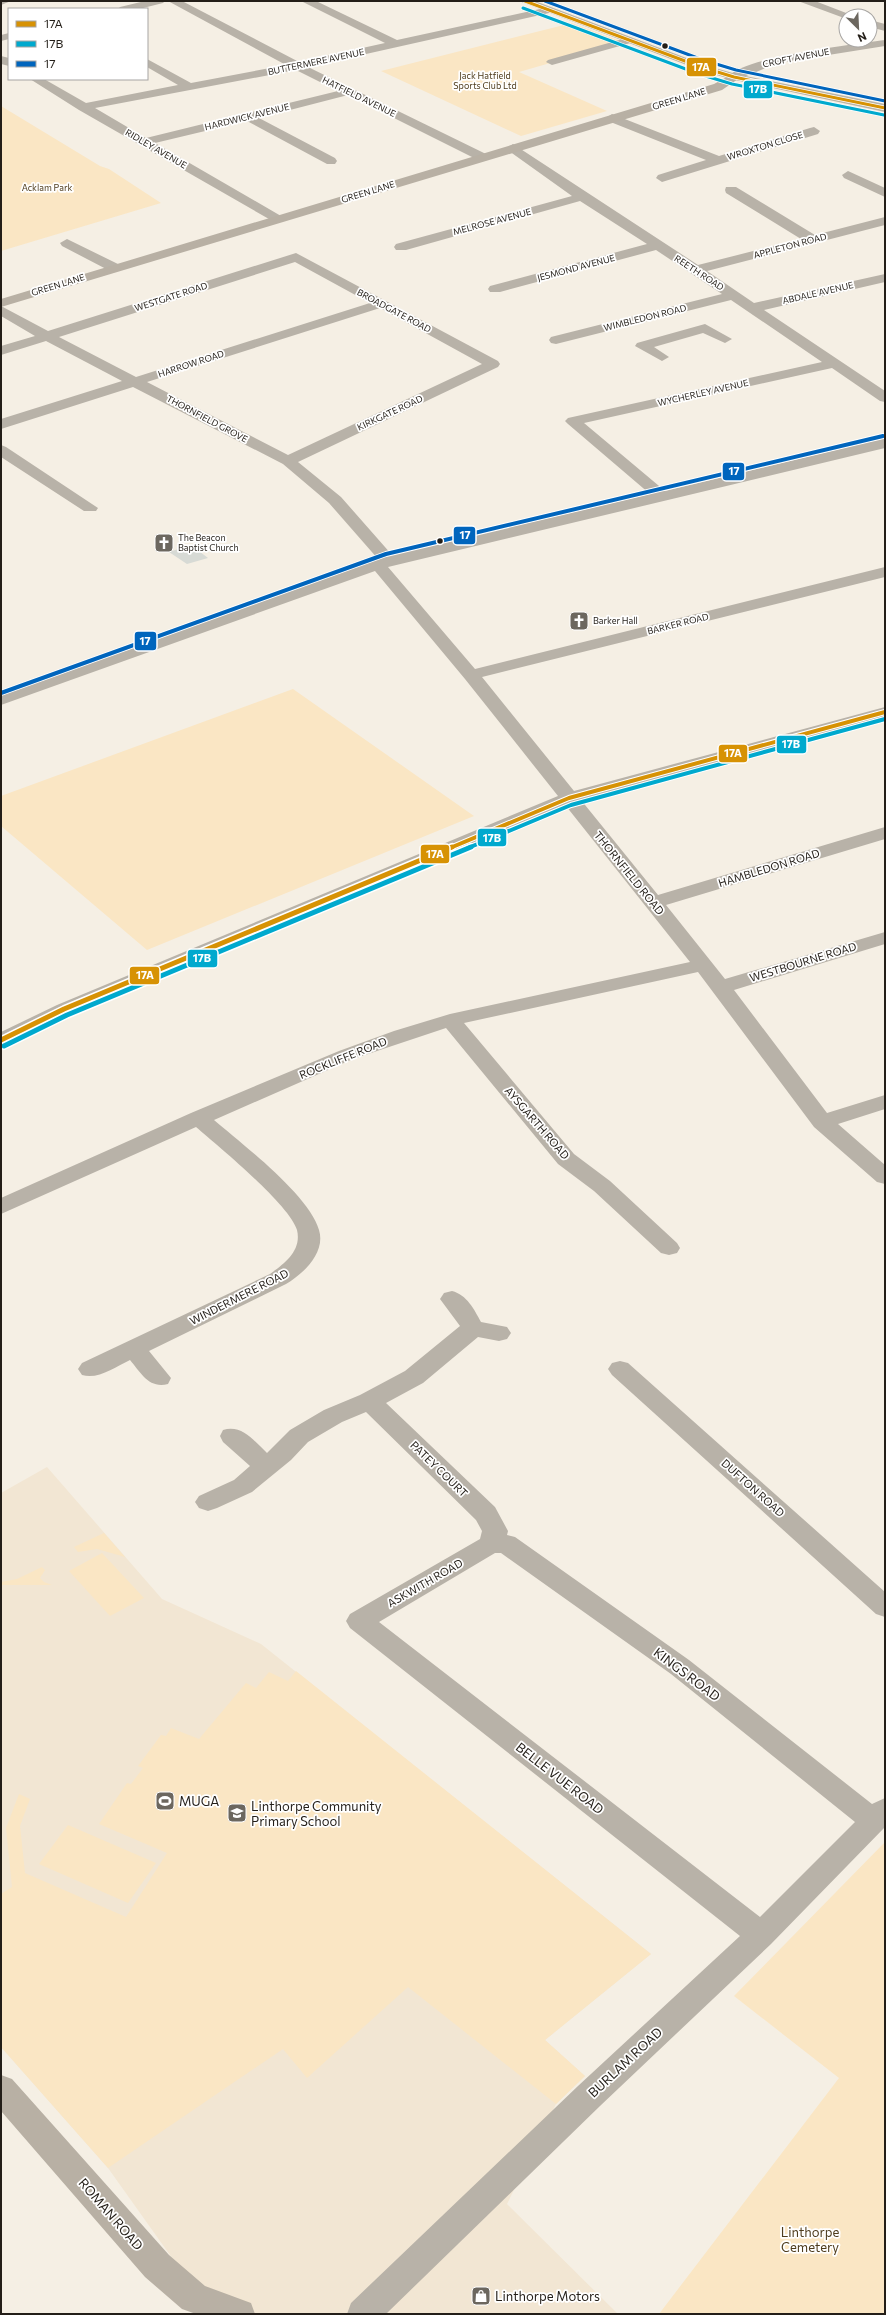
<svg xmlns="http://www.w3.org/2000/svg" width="886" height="2315" font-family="Commissioner,sans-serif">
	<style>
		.built { fill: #f2e6d3 }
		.green { fill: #fae6c4 }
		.building { fill: #d7dad5 }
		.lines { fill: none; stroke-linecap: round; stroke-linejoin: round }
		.street { fill: #b8b2a8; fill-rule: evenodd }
		.secondary { fill: #b8b0a4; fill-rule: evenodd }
		.primary { fill: #bab3a5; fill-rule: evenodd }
		.bus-1-far2-casing { stroke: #fff; stroke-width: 4.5 }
		.bus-1-far1-casing { stroke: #fff; stroke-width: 6 }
		.bus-1-casing { stroke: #fff; stroke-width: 8 }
		.bus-2-far2-casing { stroke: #fff; stroke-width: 4.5 }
		.bus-2-far1-casing { stroke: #fff; stroke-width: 6 }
		.bus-2-casing { stroke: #fff; stroke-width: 8 }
		.bus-3-far1-casing { stroke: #fff; stroke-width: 4.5 }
		.bus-3-casing { stroke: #fff; stroke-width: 6 }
		.bus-1-far2 { stroke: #d79204; stroke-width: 3 }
		.bus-1-far1 { stroke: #d79204; stroke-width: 4 }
		.bus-1 { stroke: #d79204; stroke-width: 5 }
		.bus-2-far2 { stroke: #00a9ce; stroke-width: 3 }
		.bus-2-far1 { stroke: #00a9ce; stroke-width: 4 }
		.bus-2 { stroke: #00a9ce; stroke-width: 5 }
		.bus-3-far1 { stroke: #0065bd; stroke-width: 3 }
		.bus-3 { stroke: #0065bd; stroke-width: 4 }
		.bus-dot { fill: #231e18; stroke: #fff; stroke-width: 1.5 }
		.labels { text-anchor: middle; stroke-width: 3.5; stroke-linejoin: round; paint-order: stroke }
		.far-street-label { font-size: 9px; fill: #231e18; stroke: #fff }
		.far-park-label { font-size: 9px; fill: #4e3c1d; stroke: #fff }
		.far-poi-label { font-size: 9px; fill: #231e18; stroke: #fff; text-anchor: start }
		.street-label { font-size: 11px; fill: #231e18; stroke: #fff }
		.near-street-label { font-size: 13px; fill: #231e18; stroke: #fff }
		.near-poi-label { font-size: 13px; fill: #231e18; stroke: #fff; text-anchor: start }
		.near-park-label { font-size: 13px; fill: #4e3c1d; stroke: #fff }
		.line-badge { stroke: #fff; stroke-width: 1.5 }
		.badge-label { font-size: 11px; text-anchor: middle; font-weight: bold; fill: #fff }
	</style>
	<rect width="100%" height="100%" fill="#f5efe4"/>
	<path class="built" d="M 47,1467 L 162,1599 L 261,1644 L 651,1954 L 545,2040 L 585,2076 L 556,2104 L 507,2204 L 618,2314 L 212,2314 L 108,2168 L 1,2047 L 1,1493 Z"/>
	<path class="green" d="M 572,23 L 623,42 L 519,72 L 607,111 L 521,136 L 381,71 Z
		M 1,106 L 100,166 L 109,169 L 161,203 L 1,251 Z
		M 293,689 L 474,816 L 147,950 L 1,826 L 1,796 Z
		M 104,1533 L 125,1557 L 97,1549 L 78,1552 L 74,1547 Z
		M 102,1553 L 144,1598 L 110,1616 L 69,1571 Z
		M 42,1567 L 45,1570 L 40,1578 L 44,1582 L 52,1585 L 1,1585 L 1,1582 L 17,1579 Z
		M 296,1671 L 651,1954 L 545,2040 L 585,2076 L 556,2104 L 408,1987 L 307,2078 L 283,2049 L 108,2168 L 1,2047 L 1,1894 L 12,1887 L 6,1828 L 19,1794 L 30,1799 L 20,1826 L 25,1873 L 126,1917 L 167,1853 L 99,1824 L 127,1783 L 131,1784 L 143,1768 L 138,1766 L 161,1735 L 166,1736 L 171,1728 L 199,1739 L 246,1683 L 256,1688 L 269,1672 L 288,1681 Z
		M 68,1825 L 156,1863 L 128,1903 L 39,1864 Z
		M 885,1842 L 885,2314 L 659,2314 L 839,2078 L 734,1996 Z"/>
	<path class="building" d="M 191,545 L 208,558 L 187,564 L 169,552 Z"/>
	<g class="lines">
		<path class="street" d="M 1,1 L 11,1 L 1,5 Z
			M 145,1 L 165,1 L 163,3 L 139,9 L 118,9 L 120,7 Z
			M 168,1 L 182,1 L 299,62 L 385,43 L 301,1 L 316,1 L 397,40 L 549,7 L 555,10 L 549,13 L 308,67 L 486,154 L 488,157 L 486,160 L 478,160 L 348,95 L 259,118 L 335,158 L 337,161 L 335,164 L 327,164 L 247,121 L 155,143 L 281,216 L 283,219 L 276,223 L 79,110 L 30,79 L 44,79 L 86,103 L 178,85 L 147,67 L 147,59 L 191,83 L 286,65 ZM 296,70 L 338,91 L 146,138 L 95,108 Z
			M 798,1 L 815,1 L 854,16 L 846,16 L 846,19 L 844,18 Z
			M 870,20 L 885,24 L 885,31 L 870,27 Z
			M 9,33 L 9,39 L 1,41 L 1,35 Z
			M 630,37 L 636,40 L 634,42 L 552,65 L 546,62 L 548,60 Z
			M 885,40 L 885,46 L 778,63 L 734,81 L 728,77 C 742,57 857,44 885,40 Z
			M 1,56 L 9,58 L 9,66 L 1,64 Z
			M 612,114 L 719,156 L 810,128 L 814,127 L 820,131 L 818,134 L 662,182 L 656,178 L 658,175 L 706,160 L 608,121 L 606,118 Z
			M 513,144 L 698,265 L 801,239 L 726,193 L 725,190 L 726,187 L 736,187 L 815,235 L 885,217 L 885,225 L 707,271 L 754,303 L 885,274 L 885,282 L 764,310 L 885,391 L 885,402 L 880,401 L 832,368 L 584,423 L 665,491 L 885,438 L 885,448 L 388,567 L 475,669 L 885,567 L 885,577 L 482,677 L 574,791 L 885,707 L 885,717 L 581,800 L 658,895 L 885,827 L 885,839 L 666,905 L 725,979 L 885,932 L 885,944 L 734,990 L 827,1113 L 885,1095 L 885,1109 L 838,1124 L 885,1165 L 885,1184 L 877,1182 L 814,1127 L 698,972 L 464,1023 L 574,1154 L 610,1181 L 677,1243 L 680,1248 L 677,1253 L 669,1255 L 661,1253 L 594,1191 L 558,1164 L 446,1028 L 353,1059 L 214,1120 C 242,1144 309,1195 319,1230 C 326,1253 303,1274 286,1284 L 149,1351 L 171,1378 L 168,1384 C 149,1389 141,1373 130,1360 C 115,1367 98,1380 82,1375 L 78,1369 L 82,1363 L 270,1274 C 284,1264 302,1251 297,1230 C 289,1204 219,1147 196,1127 L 1,1214 L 1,1198 L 191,1113 L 339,1051 L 394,1031 L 450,1014 L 690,962 L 566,806 L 71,1013 L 1,1046 L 1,1032 L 57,1005 L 558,796 L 465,679 L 375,571 L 1,705 L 1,694 L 378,559 L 329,503 L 283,464 L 133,387 L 1,429 L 1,419 L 122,381 L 46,341 L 1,355 L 1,346 L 35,336 L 1,316 L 1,306 L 48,331 L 296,253 L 498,361 L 500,364 L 498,367 L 298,462 L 341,497 L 392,555 L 650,494 L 568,424 L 565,421 L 568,418 L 822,362 L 731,300 L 556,344 L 551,343 L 549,340 L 551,337 L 722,294 L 656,250 L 500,292 L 490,292 L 488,289 L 490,286 L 647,244 L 580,201 L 406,250 L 396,250 L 394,247 L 396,244 L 572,196 L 509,151 L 507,148 ZM 295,262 L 370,303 L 136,377 L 59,337 ZM 380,308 L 482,364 L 288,455 L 147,382 Z
			M 848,171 L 885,188 L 885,197 L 844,178 L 842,175 Z
			M 67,239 L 120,265 L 122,268 L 115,272 L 110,271 L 62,246 L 60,243 Z
			M 705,324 L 732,339 L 725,343 L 703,333 L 654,347 L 669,357 L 662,361 L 635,346 L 637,343 Z
			M 1,445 L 6,447 L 98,508 L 96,511 L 84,511 L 1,457 Z
			M 452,1291 C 467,1295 474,1309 481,1322 L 507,1327 L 511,1333 L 507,1339 L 499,1341 L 478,1337 L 423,1383 L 386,1403 L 495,1507 L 508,1531 L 507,1535 L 515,1537 L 689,1660 L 872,1804 L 885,1798 L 885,1827 L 771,1944 L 600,2106 L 386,2314 L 347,2314 L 351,2303 L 578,2086 L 740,1936 L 350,1628 L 346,1621 L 350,1614 L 480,1539 L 482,1531 L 476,1520 L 366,1412 L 342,1422 L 308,1442 L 291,1460 L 252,1492 L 217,1508 L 208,1511 L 199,1508 L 195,1502 L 199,1496 L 234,1480 L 250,1466 L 223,1442 L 220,1436 L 223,1430 C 242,1424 254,1441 267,1453 L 290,1430 L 324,1410 L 360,1395 L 405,1371 L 460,1326 L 440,1299 L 444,1293 ZM 495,1553 L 501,1553 L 671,1674 L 855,1822 L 760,1917 L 379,1622 Z
			M 620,1361 L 628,1363 L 885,1592 L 885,1617 L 876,1614 L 612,1375 L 608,1369 L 612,1363 Z"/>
		<path class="secondary" d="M 734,73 L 738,75 L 740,77 L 738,79 L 722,90 L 1,307 L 1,299 L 714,84 Z
			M 1,2075 L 12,2079 L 169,2255 L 205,2286 L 251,2303 L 255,2314 L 196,2314 L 182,2309 L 145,2277 L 1,2111 Z"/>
		<path class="primary" d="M 519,1 L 535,1 L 705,65 L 736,74 L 885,104 L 885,112 L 730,79 L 697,69 Z"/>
		<g class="bus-1-far2-casing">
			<path id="bus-1-far2" d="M 525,1 L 701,67 L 734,77 L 885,108"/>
		</g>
		<g class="bus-1-far1-casing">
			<path id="bus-1-far1" d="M 450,848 L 569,798 L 885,712"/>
		</g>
		<g class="bus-1-casing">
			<path id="bus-1" d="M 1,1040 L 64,1009 L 452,847"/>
		</g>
		<g class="bus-2-far2-casing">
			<path id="bus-2-far2" d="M 523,8 L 699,74 L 732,84 L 884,115"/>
		</g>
		<g class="bus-2-far1-casing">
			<path id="bus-2-far1" d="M 468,848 L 571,805 L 885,719"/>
		</g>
		<g class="bus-2-casing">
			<path id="bus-2" d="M 4,1046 L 67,1015 L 471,847"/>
		</g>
		<g class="bus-3-far1-casing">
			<path id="bus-3-far1" d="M 545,1 L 703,60 L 736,70 L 885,101"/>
		</g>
		<g class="bus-3-casing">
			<path id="bus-3" d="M 1,693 L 386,554 L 883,436"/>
		</g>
		<use href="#bus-1-far2" class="bus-1-far2"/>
		<use href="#bus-1-far1" class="bus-1-far1"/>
		<use href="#bus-1" class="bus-1"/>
		<use href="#bus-2-far2" class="bus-2-far2"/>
		<use href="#bus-2-far1" class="bus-2-far1"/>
		<use href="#bus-2" class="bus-2"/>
		<use href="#bus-3-far1" class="bus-3-far1"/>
		<use href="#bus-3" class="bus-3"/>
	</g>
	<defs>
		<g id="church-square" transform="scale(1)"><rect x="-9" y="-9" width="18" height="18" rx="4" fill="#6c675f" stroke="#fff"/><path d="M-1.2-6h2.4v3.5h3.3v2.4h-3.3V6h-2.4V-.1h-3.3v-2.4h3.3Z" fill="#fff"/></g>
		<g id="stadium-square" transform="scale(1)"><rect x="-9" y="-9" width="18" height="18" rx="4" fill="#6c675f" stroke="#fff"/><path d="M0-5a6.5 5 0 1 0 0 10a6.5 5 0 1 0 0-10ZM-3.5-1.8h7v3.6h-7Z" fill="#fff"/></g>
		<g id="school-square" transform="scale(1)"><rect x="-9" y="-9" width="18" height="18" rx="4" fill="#6c675f" stroke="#fff"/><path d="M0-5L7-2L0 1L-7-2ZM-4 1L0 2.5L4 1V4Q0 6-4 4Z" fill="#fff"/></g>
		<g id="shop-square" transform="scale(1)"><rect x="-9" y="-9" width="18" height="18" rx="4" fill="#6c675f" stroke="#fff"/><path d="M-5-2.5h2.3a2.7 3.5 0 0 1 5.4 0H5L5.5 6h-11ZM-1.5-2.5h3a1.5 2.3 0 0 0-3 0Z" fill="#fff"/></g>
	</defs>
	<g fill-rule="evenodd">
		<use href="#church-square" x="164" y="543"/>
		<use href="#church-square" x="579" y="621"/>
		<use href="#stadium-square" x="165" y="1801"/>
		<use href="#school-square" x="237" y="1813"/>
		<use href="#shop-square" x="481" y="2296"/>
	</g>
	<g class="bus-dot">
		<circle cx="665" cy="46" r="3.5"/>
		<circle cx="440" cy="541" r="3.5"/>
	</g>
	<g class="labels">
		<g class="far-street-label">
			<text transform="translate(796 58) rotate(-11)" y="3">CROFT AVENUE</text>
			<text transform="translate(316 62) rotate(-12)" y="3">BUTTERMERE AVENUE</text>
			<text transform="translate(359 97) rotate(26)" y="3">HATFIELD AVENUE</text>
			<text transform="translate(679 99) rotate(-17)" y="3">GREEN LANE</text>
			<text transform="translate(247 117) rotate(-14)" y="3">HARDWICK AVENUE</text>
			<text transform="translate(765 146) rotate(-17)" y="3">WROXTON CLOSE</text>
			<text transform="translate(156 149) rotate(30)" y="3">RIDLEY AVENUE</text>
			<text transform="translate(368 192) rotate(-17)" y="3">GREEN LANE</text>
			<text transform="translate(492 222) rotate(-15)" y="3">MELROSE AVENUE</text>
			<text transform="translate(790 246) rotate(-15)" y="3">APPLETON ROAD</text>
			<text transform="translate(576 268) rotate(-15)" y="3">JESMOND AVENUE</text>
			<text transform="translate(699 273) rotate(33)" y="3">REETH ROAD</text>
			<text transform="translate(58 285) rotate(-17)" y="3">GREEN LANE</text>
			<text transform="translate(818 293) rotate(-13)" y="3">ABDALE AVENUE</text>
			<text transform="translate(171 297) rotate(-18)" y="3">WESTGATE ROAD</text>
			<text transform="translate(394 311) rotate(28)" y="3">BROADGATE ROAD</text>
			<text transform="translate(645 318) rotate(-14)" y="3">WIMBLEDON ROAD</text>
			<text transform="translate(191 364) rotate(-18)" y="3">HARROW ROAD</text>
			<text transform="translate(703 393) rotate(-13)" y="3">WYCHERLEY AVENUE</text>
			<text transform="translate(390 413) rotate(-25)" y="3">KIRKGATE ROAD</text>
			<text transform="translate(207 419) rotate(28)" y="3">THORNFIELD GROVE</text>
			<text transform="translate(678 624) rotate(-14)" y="3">BARKER ROAD</text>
		</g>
		<g class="far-park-label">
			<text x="485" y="79">Jack Hatfield<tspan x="485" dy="10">Sports Club Ltd</tspan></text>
			<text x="47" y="191">Acklam Park</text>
		</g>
		<g class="far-poi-label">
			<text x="178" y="541">The Beacon<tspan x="178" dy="10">Baptist Church</tspan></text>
			<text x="593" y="624">Barker Hall</text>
		</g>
		<g class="street-label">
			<text transform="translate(769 868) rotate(-17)" y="4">HAMBLEDON ROAD</text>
			<text transform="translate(629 873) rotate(51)" y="4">THORNFIELD ROAD</text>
			<text transform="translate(803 962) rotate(-17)" y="4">WESTBOURNE ROAD</text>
			<text transform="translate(343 1058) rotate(-22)" y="4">ROCKLIFFE ROAD</text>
			<text transform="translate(537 1123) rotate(49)" y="4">AYSGARTH ROAD</text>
			<text transform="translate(239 1297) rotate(-27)" y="4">WINDERMERE ROAD</text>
			<text transform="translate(439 1469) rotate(44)" y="4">PATEY COURT</text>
			<text transform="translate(753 1488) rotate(42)" y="4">DUFTON ROAD</text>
			<text transform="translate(425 1583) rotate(-30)" y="4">ASKWITH ROAD</text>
		</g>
		<g class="near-street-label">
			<text transform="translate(687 1674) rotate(37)" y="5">KINGS ROAD</text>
			<text transform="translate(560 1778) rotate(38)" y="5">BELLE VUE ROAD</text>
			<text transform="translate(625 2062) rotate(-43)" y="5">BURLAM ROAD</text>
			<text transform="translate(111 2214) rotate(49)" y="5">ROMAN ROAD</text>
		</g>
		<g class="near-poi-label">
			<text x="179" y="1806">MUGA</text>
			<text x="251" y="1811">Linthorpe Community<tspan x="251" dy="15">Primary School</tspan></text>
			<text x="495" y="2301">Linthorpe Motors</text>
		</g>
		<g class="near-park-label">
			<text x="810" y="2237">Linthorpe<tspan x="810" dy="15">Cemetery</tspan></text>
		</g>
	</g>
	<g class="line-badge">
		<rect x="686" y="57" width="31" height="20" rx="4" fill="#d79204"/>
		<rect x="743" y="80" width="30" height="19" rx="4" fill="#00a9ce"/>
		<rect x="722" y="462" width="23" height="19" rx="4" fill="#0065bd"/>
		<rect x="453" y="526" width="23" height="19" rx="4" fill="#0065bd"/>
		<rect x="134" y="631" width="23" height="20" rx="4" fill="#0065bd"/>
		<rect x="776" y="735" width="31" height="19" rx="4" fill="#00a9ce"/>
		<rect x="718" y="744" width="30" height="19" rx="4" fill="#d79204"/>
		<rect x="477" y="828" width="30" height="19" rx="4" fill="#00a9ce"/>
		<rect x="420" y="844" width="30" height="20" rx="4" fill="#d79204"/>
		<rect x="187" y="949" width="31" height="19" rx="4" fill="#00a9ce"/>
		<rect x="129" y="966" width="31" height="19" rx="4" fill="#d79204"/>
	</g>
	<g class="badge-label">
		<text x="701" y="71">17A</text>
		<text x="758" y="93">17B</text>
		<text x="734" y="475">17</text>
		<text x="465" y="539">17</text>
		<text x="145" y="645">17</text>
		<text x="791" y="748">17B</text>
		<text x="733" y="757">17A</text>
		<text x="492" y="842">17B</text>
		<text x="435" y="858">17A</text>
		<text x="202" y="962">17B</text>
		<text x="145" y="979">17A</text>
	</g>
	<rect width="886" height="2315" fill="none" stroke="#231e18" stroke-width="4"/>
	<rect x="8" y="8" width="140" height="72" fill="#ffffff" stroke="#a7a5a3"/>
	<rect x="16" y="21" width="20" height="6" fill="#d79204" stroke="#a7a5a3"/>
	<text x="44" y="28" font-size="12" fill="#231e18">17A</text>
	<rect x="16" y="41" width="20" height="6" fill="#00a9ce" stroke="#a7a5a3"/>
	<text x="44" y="48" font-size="12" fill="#231e18">17B</text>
	<rect x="16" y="61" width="20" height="6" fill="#0065bd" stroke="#a7a5a3"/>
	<text x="44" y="68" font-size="12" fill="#231e18">17</text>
	<g transform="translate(858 28) rotate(156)"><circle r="19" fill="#ffffff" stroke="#a7a5a3"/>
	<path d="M0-3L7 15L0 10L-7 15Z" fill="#6c675f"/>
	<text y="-6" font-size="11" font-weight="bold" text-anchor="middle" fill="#231e18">N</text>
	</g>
</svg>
